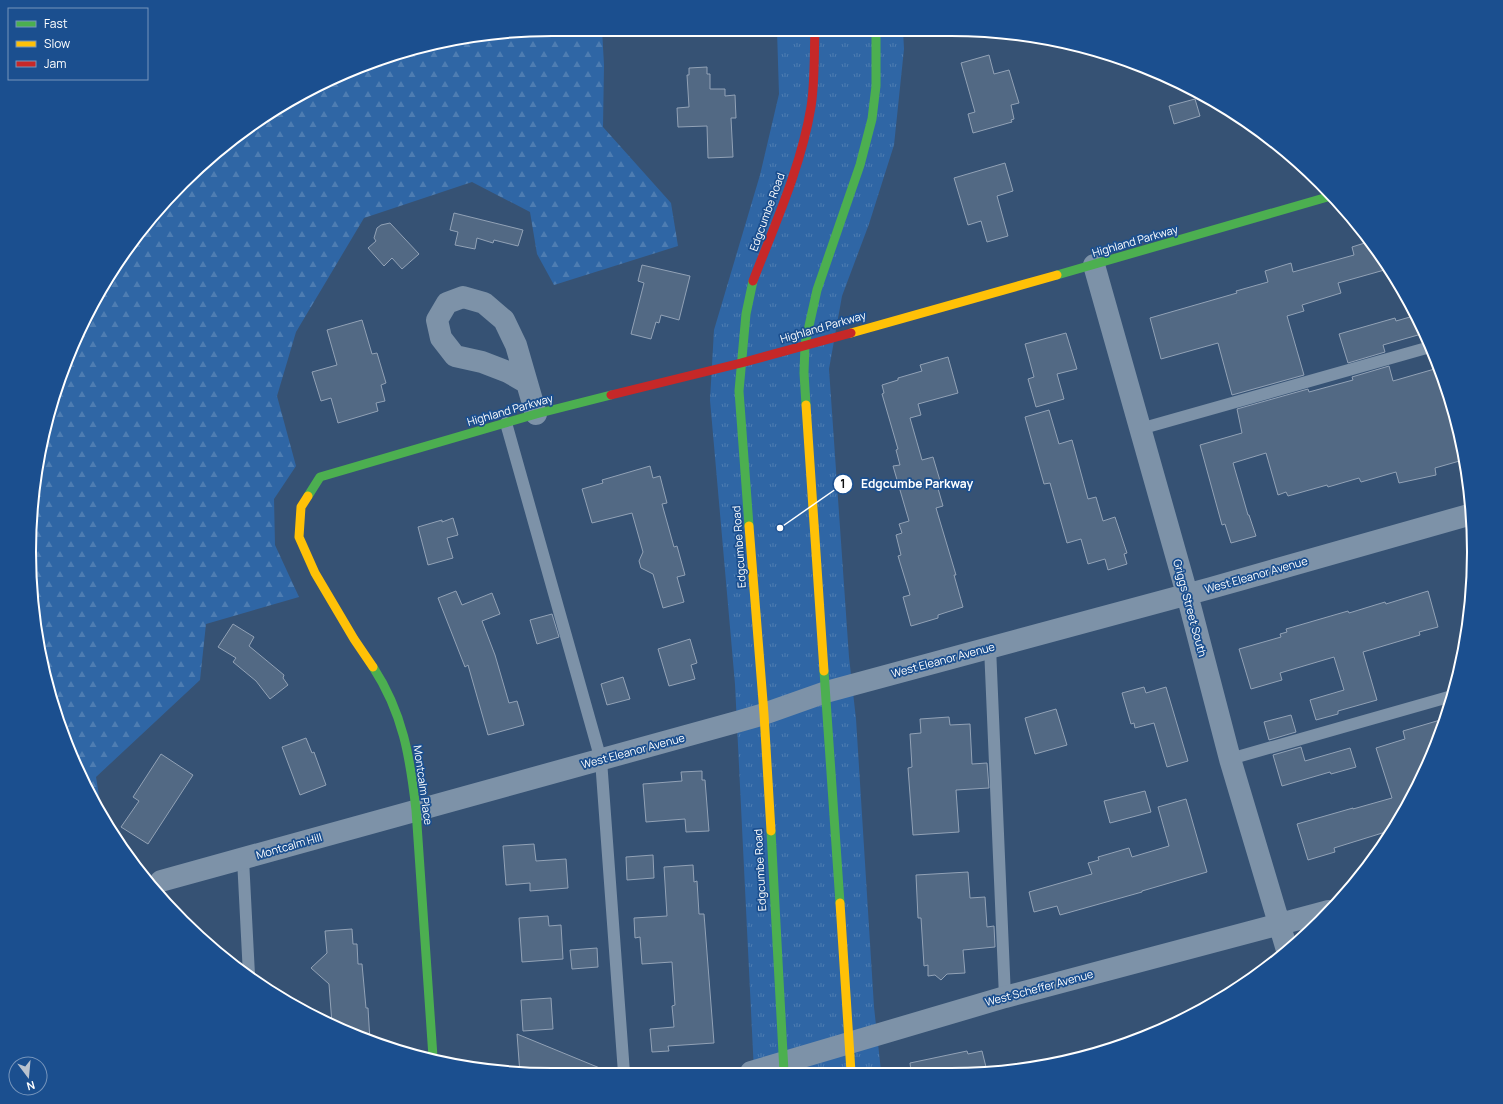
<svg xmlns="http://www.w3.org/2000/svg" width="1503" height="1104" font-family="Manrope,sans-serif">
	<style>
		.forest { fill: url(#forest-firs) }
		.park { fill: url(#park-tufts) }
		.building { fill: #526984; stroke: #92a2b6 }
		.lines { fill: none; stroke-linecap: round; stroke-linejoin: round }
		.lane { stroke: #7d92a8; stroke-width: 12 }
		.street { stroke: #7d92a8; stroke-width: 22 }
		.fast { stroke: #4caf50; stroke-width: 9 }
		.slow { stroke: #ffc107; stroke-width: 9 }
		.jam { stroke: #c62828; stroke-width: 9 }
		.labels { text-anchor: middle; stroke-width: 3.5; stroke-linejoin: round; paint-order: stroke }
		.street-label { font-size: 11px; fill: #fff; stroke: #1b4f8f }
		.rim { fill: none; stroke: #fff; stroke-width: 2 }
		.leader { fill: none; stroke: #fff; stroke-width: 1.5 }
		.callout-dot { fill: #fff; stroke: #1b4f8f; stroke-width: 1.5 }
		.mark-label { font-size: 12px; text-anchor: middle; font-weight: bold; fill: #111 }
		.callout-label { font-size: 12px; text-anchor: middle; font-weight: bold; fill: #fff; stroke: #1b4f8f; stroke-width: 3.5; stroke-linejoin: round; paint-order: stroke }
	</style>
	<defs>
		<pattern id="forest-firs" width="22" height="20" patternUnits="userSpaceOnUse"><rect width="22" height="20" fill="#2f66a5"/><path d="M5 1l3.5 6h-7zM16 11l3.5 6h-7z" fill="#4e7db2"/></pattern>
		<pattern id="park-tufts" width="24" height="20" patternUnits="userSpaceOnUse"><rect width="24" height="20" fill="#2f66a5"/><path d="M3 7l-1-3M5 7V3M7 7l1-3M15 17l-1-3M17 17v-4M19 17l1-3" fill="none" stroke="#4e7db2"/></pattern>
	</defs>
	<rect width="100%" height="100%" fill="#365274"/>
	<path class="forest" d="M 552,29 L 602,29 L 604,65 L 603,127 L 671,203 L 678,246 L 554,285 L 537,254 L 530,212 L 472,182 L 364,218 L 296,332 L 277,396 L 296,466 L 274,499 L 275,545 L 299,597 L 206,624 L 200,680 L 96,777 L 101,808 L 69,752 L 39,654 L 30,586 L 39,450 L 83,320 L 117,261 L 182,182 L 290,99 L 416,47 Z"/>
	<path class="park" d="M 777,30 L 903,30 L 904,49 L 894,145 L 869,224 L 842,296 L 829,369 L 849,657 L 856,719 L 874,1007 L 881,1071 L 754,1072 L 735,684 L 710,400 L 714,330 L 760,175 L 779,94 Z"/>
	<path class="building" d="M 989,55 L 994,74 L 1009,70 L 1019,103 L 1011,105 L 1014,119 L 1011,120 L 1012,122 L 973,133 L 968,114 L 975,112 L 961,63 Z
		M 707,67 L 707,74 L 710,74 L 710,89 L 725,89 L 725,96 L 735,95 L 736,118 L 731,118 L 733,157 L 708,158 L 707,126 L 678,127 L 677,108 L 689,107 L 687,75 L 689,75 L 689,68 Z
		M 1195,99 L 1200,116 L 1174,124 L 1169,106 Z
		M 1005,163 L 1013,191 L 997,196 L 1008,236 L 987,242 L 981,221 L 968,225 L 954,178 Z
		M 454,213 L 523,230 L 518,246 L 494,240 L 493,243 L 477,238 L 475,249 L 455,245 L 458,232 L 450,230 Z
		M 390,223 L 419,254 L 402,269 L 392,258 L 384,266 L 368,248 L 376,241 L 374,238 L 377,228 L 381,225 Z
		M 1371,241 L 1388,269 L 1338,283 L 1341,293 L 1302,305 L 1304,311 L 1287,316 L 1304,375 L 1232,395 L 1218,343 L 1161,359 L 1150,318 L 1237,293 L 1236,291 L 1268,282 L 1265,271 L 1291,263 L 1293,272 L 1354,255 L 1352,247 Z
		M 642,265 L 690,276 L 679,320 L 661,315 L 659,323 L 656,322 L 651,339 L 631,334 L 644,283 L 638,281 Z
		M 1417,315 L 1425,333 L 1383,345 L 1385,352 L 1348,363 L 1339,334 L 1395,318 L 1396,321 Z
		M 362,320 L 372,354 L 377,353 L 386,383 L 381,385 L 385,401 L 376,403 L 378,411 L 338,423 L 331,398 L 321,401 L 312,372 L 337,365 L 327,330 Z
		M 1066,333 L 1077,369 L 1057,374 L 1064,399 L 1036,407 L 1028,379 L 1034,377 L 1025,344 Z
		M 948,357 L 958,393 L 918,404 L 921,415 L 910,418 L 922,460 L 933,457 L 941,484 L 937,485 L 943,506 L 936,508 L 956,575 L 954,575 L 963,607 L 938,615 L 938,618 L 911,626 L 903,597 L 910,595 L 898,556 L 901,555 L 896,535 L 902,533 L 899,524 L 909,521 L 893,466 L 900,465 L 896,450 L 898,449 L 882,394 L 884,393 L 882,385 L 898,380 L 898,378 L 922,371 L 920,365 Z
		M 1389,366 L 1393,381 L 1438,368 L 1456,417 L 1463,460 L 1435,468 L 1436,475 L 1399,483 L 1396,472 L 1361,482 L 1359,478 L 1328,487 L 1327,485 L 1288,496 L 1286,492 L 1278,495 L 1266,453 L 1233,463 L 1248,515 L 1249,515 L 1256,536 L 1231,543 L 1225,524 L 1222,525 L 1200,445 L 1242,433 L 1237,409 L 1308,389 L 1309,392 L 1353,380 L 1352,377 Z
		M 1049,410 L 1059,444 L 1072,440 L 1088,499 L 1096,497 L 1103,521 L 1115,517 L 1127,553 L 1124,554 L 1127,564 L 1108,570 L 1105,559 L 1088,564 L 1081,539 L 1067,543 L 1050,483 L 1044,484 L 1025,417 Z
		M 650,466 L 653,478 L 660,476 L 667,503 L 662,504 L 674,547 L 677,546 L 685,575 L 677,577 L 684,602 L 663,608 L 653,574 L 641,568 L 639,561 L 643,552 L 632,513 L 592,523 L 582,489 L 603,483 L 602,480 Z
		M 453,518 L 458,535 L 447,538 L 453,558 L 428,565 L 418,527 L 442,520 L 442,522 Z
		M 456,591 L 462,605 L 492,593 L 500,614 L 482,621 L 495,655 L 509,703 L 517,701 L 524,725 L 488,735 L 468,665 L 465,667 L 438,598 Z
		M 1428,591 L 1438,627 L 1419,632 L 1420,635 L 1363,652 L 1377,700 L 1338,711 L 1338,714 L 1316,720 L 1310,700 L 1344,690 L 1334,657 L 1280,673 L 1282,680 L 1251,689 L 1239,649 L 1281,637 L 1280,634 L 1287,632 L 1286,629 L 1348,611 L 1349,613 L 1385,602 L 1386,604 Z
		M 552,614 L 559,637 L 537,644 L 530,620 Z
		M 233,624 L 254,637 L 249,646 L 284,675 L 283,678 L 288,685 L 270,699 L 256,681 L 233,662 L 236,658 L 218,647 Z
		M 690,639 L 697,663 L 691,665 L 695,679 L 669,686 L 658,649 Z
		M 623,677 L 630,699 L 607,705 L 601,684 Z
		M 1144,687 L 1146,693 L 1166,687 L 1188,761 L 1167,767 L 1154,723 L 1135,728 L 1134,723 L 1131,724 L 1122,693 Z
		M 1056,709 L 1067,745 L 1035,754 L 1025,718 Z
		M 1291,715 L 1296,732 L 1269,740 L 1264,722 Z
		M 949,717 L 950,725 L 970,724 L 972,764 L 987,763 L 989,788 L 956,790 L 959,832 L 913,835 L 908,768 L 912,767 L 910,734 L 921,733 L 920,719 Z
		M 1447,718 L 1404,814 L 1392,830 L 1334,848 L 1335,852 L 1308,860 L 1297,824 L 1353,808 L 1353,809 L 1392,798 L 1376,748 L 1405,739 L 1403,731 Z
		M 306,738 L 312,753 L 314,752 L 326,785 L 300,795 L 282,747 Z
		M 1301,747 L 1305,761 L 1350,748 L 1356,767 L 1331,774 L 1330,772 L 1282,786 L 1273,755 Z
		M 161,754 L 193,775 L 148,844 L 121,827 L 139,801 L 133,797 Z
		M 702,771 L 702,780 L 705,780 L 709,831 L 686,832 L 685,819 L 646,822 L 643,784 L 682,781 L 681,772 Z
		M 1145,791 L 1151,812 L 1110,823 L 1104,801 Z
		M 1186,799 L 1207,872 L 1142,891 L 1142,892 L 1060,915 L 1057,906 L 1034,912 L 1029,892 L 1092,874 L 1088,863 L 1099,860 L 1098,857 L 1129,848 L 1132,857 L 1169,846 L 1158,807 Z
		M 534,844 L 536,861 L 566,859 L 568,888 L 530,891 L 530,883 L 506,885 L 503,846 Z
		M 653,855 L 654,878 L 627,880 L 626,857 Z
		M 693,865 L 694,882 L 697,881 L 699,914 L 704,914 L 714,1043 L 668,1046 L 669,1051 L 652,1052 L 650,1029 L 674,1027 L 672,1006 L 675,1005 L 672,962 L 642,964 L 640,937 L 635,938 L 634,918 L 667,916 L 664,867 Z
		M 968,872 L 970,898 L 985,897 L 987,927 L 994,926 L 995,947 L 963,950 L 965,973 L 947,974 L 941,980 L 935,975 L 928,976 L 928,965 L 924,966 L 921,918 L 918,918 L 916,875 Z
		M 548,916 L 549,926 L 561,925 L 563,959 L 522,962 L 519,918 Z
		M 352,929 L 353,944 L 357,944 L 358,964 L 362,964 L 366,1008 L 368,1008 L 370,1041 L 332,1024 L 329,984 L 311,968 L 327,953 L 325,931 Z
		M 597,948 L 598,967 L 572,969 L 570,950 Z
		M 551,998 L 553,1029 L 523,1031 L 521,1000 Z
		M 517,1034 L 612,1073 L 520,1074 Z
		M 967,1051 L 968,1054 L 982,1051 L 987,1071 L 911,1071 L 910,1063 Z"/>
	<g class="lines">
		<path class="lane" d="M 506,423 L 601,760 L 624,1073
			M 1140,429 L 1430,347
			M 990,647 L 1005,997
			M 1230,759 L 1452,696
			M 243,859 L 249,975"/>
		<path class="street" d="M 1094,265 L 1187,594 L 1230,759 L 1287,950
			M 527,383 L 508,372 L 482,362 L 455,356 L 441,338 L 437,320 L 447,303 L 463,297 L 484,303 L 504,320 L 516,345 L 536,414
			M 161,881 L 740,721 L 764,714 L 826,692 L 1211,588 L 1472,514
			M 751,1072 L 1005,997 L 1329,911"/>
		<path class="fast" d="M 1057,275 L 1331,196
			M 806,405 L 804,373 L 805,344 L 817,290 L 860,165 L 872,119 L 876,86 L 876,30
			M 308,496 L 320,477 L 536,414 L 611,395
			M 749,526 L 739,391 L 746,314 L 753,281
			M 373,667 C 403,713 410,757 416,810 L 433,1057
			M 824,671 L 840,903
			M 771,831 L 784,1072"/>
		<path class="slow" d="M 851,333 L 1057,275
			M 806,405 L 824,671
			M 308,496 L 301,507 L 299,537 L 315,573 L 354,639 L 373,667
			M 749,526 L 764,714 L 771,831
			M 840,903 L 851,1072"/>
		<path class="jam" d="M 753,281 C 775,224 801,167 811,107 C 815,82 814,55 815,30
			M 611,395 L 741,363 L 851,333"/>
	</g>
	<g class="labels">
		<g class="street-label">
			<text transform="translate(767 212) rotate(-70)" y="4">Edgcumbe Road</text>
			<text transform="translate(1135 241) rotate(-16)" y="4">Highland Parkway</text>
			<text transform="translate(823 327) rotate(-16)" y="4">Highland Parkway</text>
			<text transform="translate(510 410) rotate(-16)" y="4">Highland Parkway</text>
			<text transform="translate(739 547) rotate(-94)" y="4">Edgcumbe Road</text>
			<text transform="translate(1256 575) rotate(-16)" y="4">West Eleanor Avenue</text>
			<text transform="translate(1190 608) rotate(75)" y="4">Griggs Street South</text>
			<text transform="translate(943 660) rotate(-15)" y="4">West Eleanor Avenue</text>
			<text transform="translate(633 751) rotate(-15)" y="4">West Eleanor Avenue</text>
			<text transform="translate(423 785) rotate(82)" y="4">Montcalm Place</text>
			<text transform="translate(289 846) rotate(-16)" y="4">Montcalm Hill</text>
			<text transform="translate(760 870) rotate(-93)" y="4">Edgcumbe Road</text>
			<text transform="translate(1039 988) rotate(-15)" y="4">West Scheffer Avenue</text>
		</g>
	</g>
	<path d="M0 0H1503V1104H0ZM552 36H951A516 516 0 0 1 1467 552V552A516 516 0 0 1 951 1068H552A516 516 0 0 1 36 552V552A516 516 0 0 1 552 36Z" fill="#1b4f8f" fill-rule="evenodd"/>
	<path class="rim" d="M552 36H951A516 516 0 0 1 1467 552V552A516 516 0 0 1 951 1068H552A516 516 0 0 1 36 552V552A516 516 0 0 1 552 36Z"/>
	<path class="leader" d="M780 528L843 484"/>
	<g class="callout-dot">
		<circle cx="780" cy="528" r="4"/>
		<circle cx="843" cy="484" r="10"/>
	</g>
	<g class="mark-label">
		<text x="843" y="488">1</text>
	</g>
	<g class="callout-label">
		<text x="917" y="488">Edgcumbe Parkway</text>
	</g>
	<rect x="8" y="8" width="140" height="72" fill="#1b4f8f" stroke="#7695bc"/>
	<rect x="16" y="21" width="20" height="6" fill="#4caf50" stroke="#7695bc"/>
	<text x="44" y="28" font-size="12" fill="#ffffff">Fast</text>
	<rect x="16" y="41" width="20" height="6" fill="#ffc107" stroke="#7695bc"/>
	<text x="44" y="48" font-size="12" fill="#ffffff">Slow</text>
	<rect x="16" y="61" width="20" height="6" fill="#c62828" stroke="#7695bc"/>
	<text x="44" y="68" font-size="12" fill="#ffffff">Jam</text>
	<g transform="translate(28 1076) rotate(164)"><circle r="19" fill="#1b4f8f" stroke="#7695bc"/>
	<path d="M0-3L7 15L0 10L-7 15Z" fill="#b9c2ce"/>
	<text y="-6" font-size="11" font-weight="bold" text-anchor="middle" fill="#ffffff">N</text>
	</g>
</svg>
